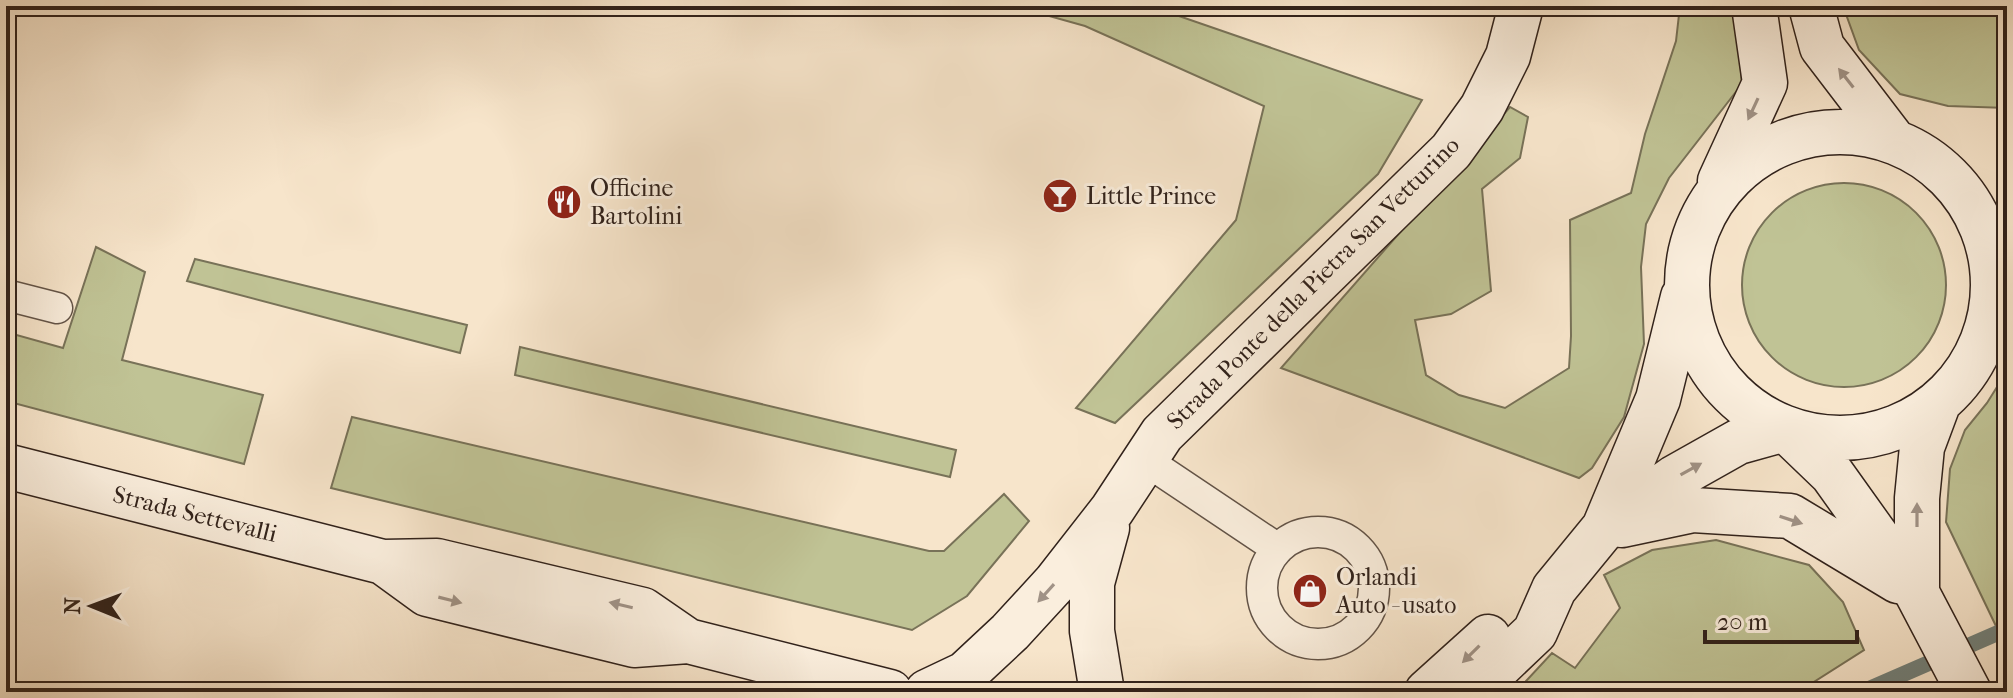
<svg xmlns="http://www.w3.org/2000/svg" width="2013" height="698" font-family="'IM FELL French Canon',serif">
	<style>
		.green { fill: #c0c395; stroke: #787258; stroke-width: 2 }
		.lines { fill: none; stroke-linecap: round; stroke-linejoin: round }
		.stream { stroke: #72807a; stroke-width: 16 }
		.lane-casing { stroke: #625347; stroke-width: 33 }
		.secondary-casing { stroke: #31221b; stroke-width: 47 }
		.lane { stroke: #faeedd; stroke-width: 30 }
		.secondary { stroke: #faeedd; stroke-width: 44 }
		.oneway { fill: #a09286 }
		.labels { text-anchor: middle; stroke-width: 6; stroke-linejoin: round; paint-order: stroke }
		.poi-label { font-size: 24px; fill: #31221b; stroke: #faeedd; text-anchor: start }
		.street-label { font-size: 24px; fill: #31221b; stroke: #faeedd }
	</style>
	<rect width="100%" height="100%" fill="#f7e5cb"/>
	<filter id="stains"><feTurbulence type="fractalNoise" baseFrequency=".0025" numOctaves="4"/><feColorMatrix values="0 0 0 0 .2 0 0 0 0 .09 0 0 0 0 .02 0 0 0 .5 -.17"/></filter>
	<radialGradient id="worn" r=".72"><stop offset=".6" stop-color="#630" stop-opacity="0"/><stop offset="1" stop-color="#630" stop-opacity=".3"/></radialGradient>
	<path class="green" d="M 1013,6 L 1150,6 L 1422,100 L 1378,174 L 1115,423 L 1076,408 L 1236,220 L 1264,106 L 1085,26 Z
		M 1680,6 L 1736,6 L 1742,84 L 1669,178 L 1646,224 L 1641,267 L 1644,344 L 1624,417 L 1592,468 L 1579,478 L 1281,368 L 1510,107 L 1528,117 L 1520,158 L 1482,189 L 1491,291 L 1451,314 L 1415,320 L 1426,375 L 1459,395 L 1505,408 L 1569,368 L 1571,336 L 1570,220 L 1631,193 L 1645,134 L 1676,41 Z
		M 1843,6 L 2007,6 L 2007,108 L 1948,106 L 1900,94 L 1859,50 Z
		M1742 285a102 102 0 1 1 204 0a102 102 0 1 1-204 0Z
		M 96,247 L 145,272 L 122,360 L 263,395 L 244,464 L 6,401 L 6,332 L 63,348 Z
		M 195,259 L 467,325 L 460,353 L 187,281 Z
		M 520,347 L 956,450 L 950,477 L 515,375 Z
		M 2007,371 L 2007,649 L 1946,522 L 1950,469 L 1965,430 L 1987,403 Z
		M 352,417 L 929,551 L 944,551 L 1004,494 L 1029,521 L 967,596 L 912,630 L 331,488 Z
		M 1716,540 L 1809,565 L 1843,602 L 1864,650 L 1798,692 L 1516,692 L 1552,653 L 1575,668 L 1620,608 L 1604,575 L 1652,550 Z"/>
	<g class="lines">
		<path class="stream" d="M 1862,692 L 2007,629"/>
		<g class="lane-casing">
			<path id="lane" d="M 6,295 L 57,308
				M 1145,460 L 1278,549
				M1262 588a56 56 0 1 1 112 0a56 56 0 1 1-112 0Z"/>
		</g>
		<g class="secondary-casing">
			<path id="secondary" d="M 1811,6 L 1822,47 L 1893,140
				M1687 285a153 153 0 1 1 306 0a153 153 0 1 1-306 0Z
				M 1720,181 L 1765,83 L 1754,6
				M 6,466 L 383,562 L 437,561 L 643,610 L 688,641
				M 1622,525 L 1693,510 L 1790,516 L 1898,581
				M 1604,528 L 1658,399 L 1683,297
				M 383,562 L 427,594 L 634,645 L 688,641 L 890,692
				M 1917,593 L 1917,498 L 1922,447 L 1938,404
				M 927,692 L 965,674 L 1010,632 L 1055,583 L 1112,510 L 1162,434 L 1451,151 L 1482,108 L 1508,56 L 1521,6
				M 1102,692 L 1092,631 L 1092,583 L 1107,528
				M 1427,692 L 1488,637
				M 1472,692 L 1535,632 L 1554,589 L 1604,528 L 1674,478 L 1738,442 L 1785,429 L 1832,474 L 1917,593 L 1969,692"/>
		</g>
		<use href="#lane" class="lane"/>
		<use href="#secondary" class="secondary"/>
	</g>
	<defs><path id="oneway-solid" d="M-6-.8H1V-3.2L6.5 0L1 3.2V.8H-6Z" transform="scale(2)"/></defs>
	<g class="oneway">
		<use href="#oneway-solid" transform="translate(1846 78) rotate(-128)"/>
		<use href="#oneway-solid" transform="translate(1753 109) rotate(115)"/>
		<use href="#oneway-solid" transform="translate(1691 469) rotate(-29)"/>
		<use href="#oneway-solid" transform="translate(1917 515) rotate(-90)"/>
		<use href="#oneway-solid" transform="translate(1791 520) rotate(18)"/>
		<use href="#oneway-solid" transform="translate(1046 593) rotate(132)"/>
		<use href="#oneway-solid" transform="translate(450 600) rotate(14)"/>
		<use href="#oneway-solid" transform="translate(621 605) rotate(-167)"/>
		<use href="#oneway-solid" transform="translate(1471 654) rotate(135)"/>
	</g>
	<defs>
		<g id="bar-disc" transform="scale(1.8)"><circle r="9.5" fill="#8f2418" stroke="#faeedd"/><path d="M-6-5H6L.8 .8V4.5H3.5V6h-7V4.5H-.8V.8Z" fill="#fff"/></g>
		<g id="restaurant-disc" transform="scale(1.8)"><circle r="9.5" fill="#8f2418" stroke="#faeedd"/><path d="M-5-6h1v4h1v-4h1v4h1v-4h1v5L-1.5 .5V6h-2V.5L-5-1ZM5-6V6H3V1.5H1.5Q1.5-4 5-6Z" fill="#fff"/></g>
		<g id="shop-disc" transform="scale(1.8)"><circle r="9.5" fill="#8f2418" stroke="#faeedd"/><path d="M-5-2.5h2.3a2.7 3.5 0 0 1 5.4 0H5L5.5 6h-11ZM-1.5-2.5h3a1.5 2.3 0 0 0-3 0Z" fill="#fff"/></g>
	</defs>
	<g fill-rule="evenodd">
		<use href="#bar-disc" x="1060" y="196"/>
		<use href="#restaurant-disc" x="564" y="202"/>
		<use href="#shop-disc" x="1310" y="591"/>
	</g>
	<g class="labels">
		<g class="poi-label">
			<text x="590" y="196">Officine<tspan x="590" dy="28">Bartolini</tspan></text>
			<text x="1086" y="204">Little Prince</text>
			<text x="1336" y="585">Orlandi<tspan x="1336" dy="28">Auto - usato</tspan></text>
		</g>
		<g class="street-label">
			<text transform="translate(1313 283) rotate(-45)" y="8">Strada Ponte della Pietra San Vetturino</text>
			<text transform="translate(195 514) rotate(14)" y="8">Strada Settevalli</text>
		</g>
	</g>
	<rect width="2013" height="698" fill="none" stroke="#f7e5cb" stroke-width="32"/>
	<rect x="8" y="8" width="1997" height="682" fill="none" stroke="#31221b" stroke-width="4"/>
	<rect x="16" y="16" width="1981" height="666" fill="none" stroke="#31221b" stroke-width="2"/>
	<g transform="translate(92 606) rotate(271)" stroke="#faeedd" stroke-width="6" paint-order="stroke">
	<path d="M0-6L14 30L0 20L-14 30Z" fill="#31221b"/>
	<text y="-12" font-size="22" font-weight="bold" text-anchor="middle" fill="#31221b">N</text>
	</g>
	<path d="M1705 630v12h152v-12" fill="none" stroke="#31221b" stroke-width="4"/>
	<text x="1717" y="630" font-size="24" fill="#31221b" stroke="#faeedd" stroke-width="6" paint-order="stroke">20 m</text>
	<rect width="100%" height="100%" filter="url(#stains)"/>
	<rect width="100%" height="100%" fill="url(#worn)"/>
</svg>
